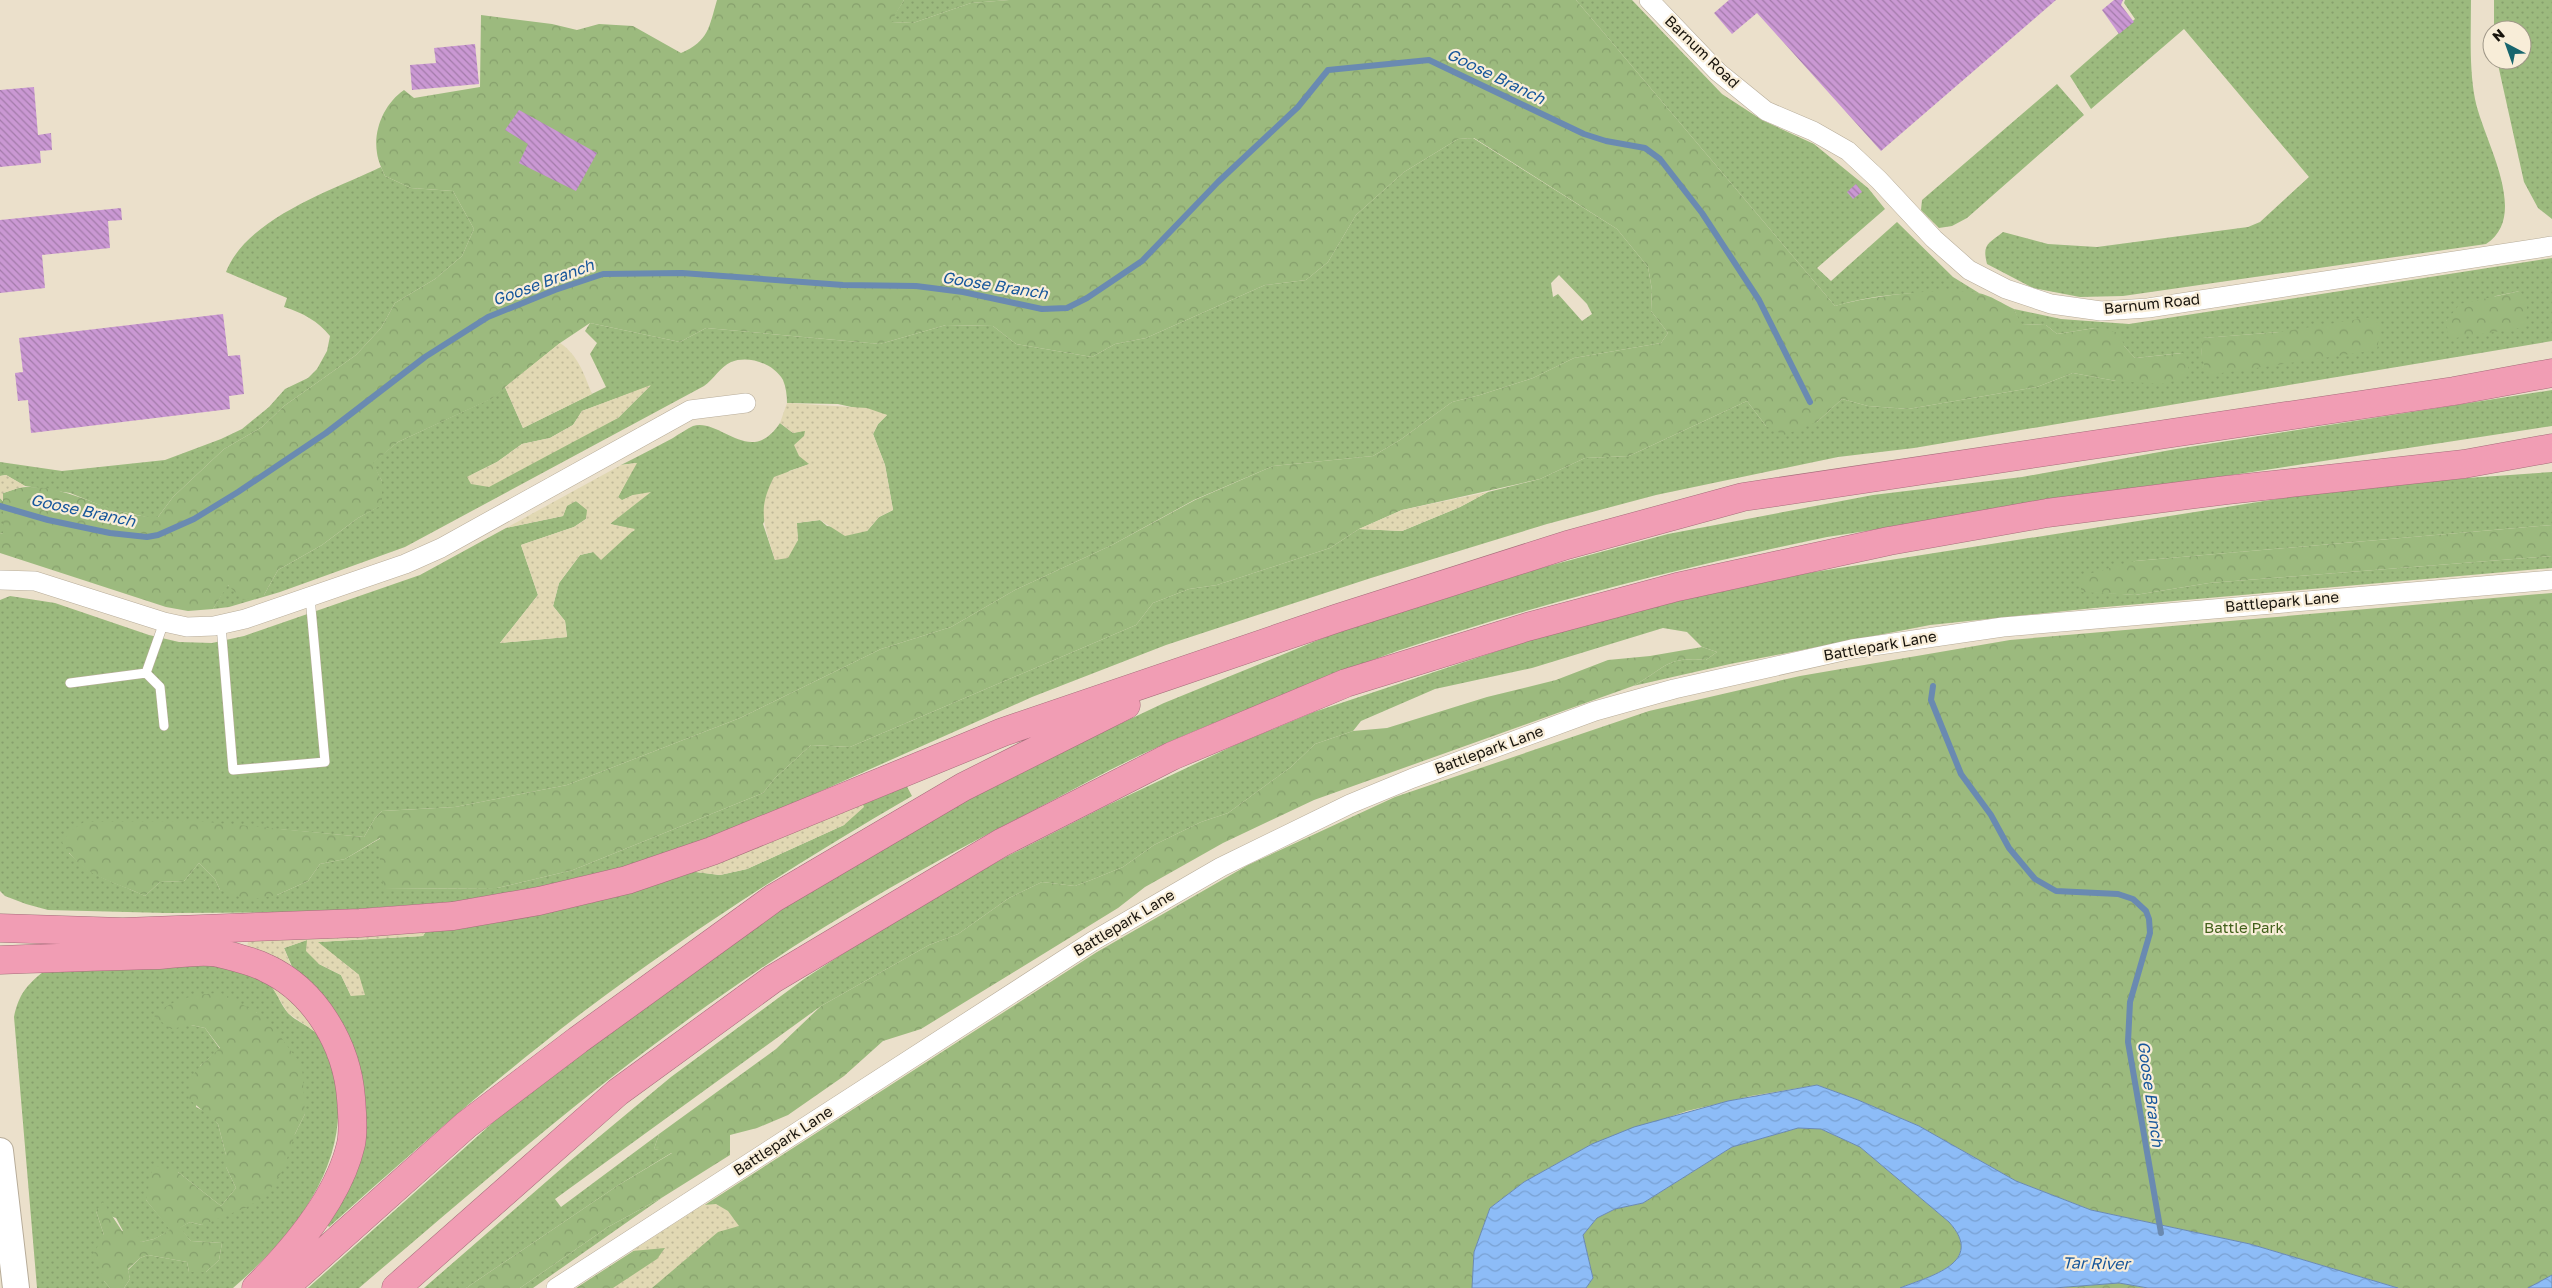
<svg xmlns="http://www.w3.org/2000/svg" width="2552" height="1288" font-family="'Golos Text',sans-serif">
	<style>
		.grass { fill: url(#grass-dots); fill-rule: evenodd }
		.forest { fill: url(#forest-crowns) }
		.sand { fill: url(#sand-dots) }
		.water { fill: url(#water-waves); stroke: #6a8ab1 }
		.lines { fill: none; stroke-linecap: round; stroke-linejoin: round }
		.stream { stroke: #6a8ab1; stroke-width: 6 }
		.building { fill: url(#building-back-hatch) }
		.service-casing { stroke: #b7ac99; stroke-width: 10 }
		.minor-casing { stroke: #b7ac99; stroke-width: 20 }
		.secondary-casing { stroke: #b7ac99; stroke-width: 28 }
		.motorway-casing { stroke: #a56d7a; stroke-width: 29 }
		.service { stroke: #fff; stroke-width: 9 }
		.minor { stroke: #fff; stroke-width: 19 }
		.secondary { stroke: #fff; stroke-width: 26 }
		.motorway { stroke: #f19db4; stroke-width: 28 }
		.labels { text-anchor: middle; stroke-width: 4.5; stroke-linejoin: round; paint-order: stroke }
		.street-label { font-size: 15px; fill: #18140d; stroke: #f8edd8 }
		.park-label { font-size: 15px; fill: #42611b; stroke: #f8edd8 }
		.water-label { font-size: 16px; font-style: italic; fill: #16569b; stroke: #f8edd8 }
	</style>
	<defs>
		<pattern id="grass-dots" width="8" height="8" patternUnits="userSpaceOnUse" patternTransform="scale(1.25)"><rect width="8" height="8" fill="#9cba7e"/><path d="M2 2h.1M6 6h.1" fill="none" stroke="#869f6c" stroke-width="1.8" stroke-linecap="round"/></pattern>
		<pattern id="forest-crowns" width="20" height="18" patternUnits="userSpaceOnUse" patternTransform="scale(1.25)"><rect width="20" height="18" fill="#9cba7e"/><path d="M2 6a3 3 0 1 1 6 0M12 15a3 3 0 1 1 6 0" fill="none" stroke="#869f6c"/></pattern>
		<pattern id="sand-dots" width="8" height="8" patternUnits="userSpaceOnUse" patternTransform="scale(1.25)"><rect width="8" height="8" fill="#e1d8b3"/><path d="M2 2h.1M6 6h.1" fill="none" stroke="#c0b899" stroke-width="1.8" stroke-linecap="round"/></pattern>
		<pattern id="water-waves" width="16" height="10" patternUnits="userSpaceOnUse" patternTransform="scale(1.25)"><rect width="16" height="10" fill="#8dbcf7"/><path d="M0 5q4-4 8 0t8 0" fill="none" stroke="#79a1d3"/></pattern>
		<pattern id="building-back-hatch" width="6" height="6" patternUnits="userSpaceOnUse" patternTransform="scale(1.25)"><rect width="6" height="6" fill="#ca98d3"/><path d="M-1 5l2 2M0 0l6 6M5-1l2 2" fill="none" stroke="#a37baa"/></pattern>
	</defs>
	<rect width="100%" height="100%" fill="#ebe0cb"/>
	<path class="grass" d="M 904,0 L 1009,0 L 971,3 L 913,23 L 890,22 Z
		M 1576,0 L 1632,0 L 1722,94 L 1762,120 L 1814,144 L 1868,188 L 1885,209 L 1817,268 L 1831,281 L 1897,222 L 1953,277 L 1979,293 C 1931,292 1881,292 1835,306 Z
		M 2125,0 L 2471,0 C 2471,33 2469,67 2475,99 C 2483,140 2531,215 2486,244 L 2123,296 L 2080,297 L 2033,288 L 1987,264 C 1982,244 1988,244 2003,232 L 2048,244 L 2097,247 L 2248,227 L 2260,222 L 2309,177 L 2184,29 L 2091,109 L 2070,76 L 2135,19 L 2124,3 Z
		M 2494,0 L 2552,0 L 2552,219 L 2538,208 L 2524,182 L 2497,60 L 2522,60 L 2522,30 L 2494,30 Z
		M 2057,84 L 2084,115 L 1967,218 L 1952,226 L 1939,228 L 1921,210 L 1922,200 Z
		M 1473,138 L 1617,229 L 1648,267 L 1652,290 L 1651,311 L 1668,333 L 1661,343 L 1574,358 L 1533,378 L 1480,395 L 1452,402 L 1400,440 L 1373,456 L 1273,466 L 1194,500 L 1112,545 L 1015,590 L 951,627 L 881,649 L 740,718 L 567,785 L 455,807 L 382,811 L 375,818 L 364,837 L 277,829 L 69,853 C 95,880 114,881 145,896 L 160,882 L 184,881 L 199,863 L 215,879 L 220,890 L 277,895 L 308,881 L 320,864 L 345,859 L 381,838 L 385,889 L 497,888 L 573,870 L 763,793 L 775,778 L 811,745 L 850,747 L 1136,625 L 1153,603 L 1189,589 L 1217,585 L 1330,548 L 1359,529 L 1402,531 L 1460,507 L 1488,492 L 1540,479 L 1585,458 L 1629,456 L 1747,401 L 1766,426 L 1817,422 L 1842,399 L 1868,406 L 1908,409 L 2037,387 L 2073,373 L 2116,381 L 2182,353 L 2135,358 L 2124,346 L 2095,328 L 2057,334 L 2046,325 L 2020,324 L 2014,309 L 2061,319 L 2129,324 L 2552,258 L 2552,341 L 1914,448 L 1838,457 L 1656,495 L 1547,524 L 1371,578 L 1166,645 L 1032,697 L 765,816 L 655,861 L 507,898 L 317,912 L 167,913 L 48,910 L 26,904 L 5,896 L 0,891 L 0,600 L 10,596 L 55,603 L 149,635 L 179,642 L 212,643 L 244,636 L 420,575 L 506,528 L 563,516 L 567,505 L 576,501 L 588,510 L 586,519 L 574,527 L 521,545 L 538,595 L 500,643 L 567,637 L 565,621 L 553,606 L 559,583 L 580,555 L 593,552 L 635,530 L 610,524 L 625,510 L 633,495 L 621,501 L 618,497 L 636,463 L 621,465 C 639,456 656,447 673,438 C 679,434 687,429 693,426 C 721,418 750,468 780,423 L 793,433 L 805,430 L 810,464 L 789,471 L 763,524 L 775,560 L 798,540 L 796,523 L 820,520 L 827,526 L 867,531 L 879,517 L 893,510 L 885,465 L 873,434 L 878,424 L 887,415 L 838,404 L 787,403 C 787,396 786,387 783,380 C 773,363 748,355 731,362 C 720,367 714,379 704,386 L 405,547 L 280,592 L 229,607 L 213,609 L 227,585 L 264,595 L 278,570 L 322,545 L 358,518 L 381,505 L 382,481 L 372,463 L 398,442 L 490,399 L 505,387 L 523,428 L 606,387 L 590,354 L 597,343 L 585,331 L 590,323 L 680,342 L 706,328 L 880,344 L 946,325 L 993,326 L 1016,344 L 1092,357 L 1115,344 L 1146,338 L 1265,285 L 1306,280 L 1328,262 L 1356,215 L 1404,172 L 1458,139 ZM 1559,275 L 1587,304 L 1592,314 L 1582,321 L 1558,294 L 1553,297 L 1551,283 ZM 2520,291 L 2446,321 L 2496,296 ZM 2280,332 L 2201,356 L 2203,338 ZM 650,386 L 618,418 L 467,477 L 497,462 L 522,444 L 550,438 L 573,425 L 582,411 Z
		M 381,167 L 385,176 L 411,188 L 453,191 L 474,229 L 462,256 L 435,279 L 395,303 L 381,328 L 356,355 L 284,406 L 262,427 L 224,449 L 173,497 L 158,517 L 146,517 L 110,509 L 70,493 L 25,486 L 6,475 L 0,476 L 0,462 L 62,471 L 165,460 L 221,439 L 242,429 L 269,407 L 285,389 L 308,378 L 317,369 L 327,351 L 330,336 C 318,321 303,313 284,307 L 287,298 L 226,272 C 247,218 333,190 381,167 Z
		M 2552,390 L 2552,426 L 1827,537 C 1682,567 1538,604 1397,651 C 1368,661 1340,674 1311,685 C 1244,711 1175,737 1110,770 C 1085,783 1061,796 1036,809 C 941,858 848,909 760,969 C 618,1064 489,1177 359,1288 L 308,1288 L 516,1102 L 754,927 L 829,878 L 1012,775 L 1164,703 L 1328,636 L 1470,587 L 1668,534 L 1873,495 L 2022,477 L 2176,449 Z
		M 2552,472 L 2552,525 L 2135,561 L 2081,591 L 2135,595 L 2209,583 L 2552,556 L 2552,568 L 2094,608 L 1930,625 L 1730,664 L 1633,686 C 1665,669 1665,656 1706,660 L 1717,652 L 1702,647 L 1687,632 L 1663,628 L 1532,668 L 1435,689 L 1361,721 L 1353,731 L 1315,744 L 1291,767 L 1228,813 L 1201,822 L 1154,845 L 1123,867 L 1091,880 L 1075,886 L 1042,882 L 1009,898 L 958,934 L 929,945 L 821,1006 L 555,1199 L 561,1207 L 659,1134 L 654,1149 L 673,1152 L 617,1186 L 466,1288 L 424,1288 L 570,1161 L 671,1077 L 804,979 L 898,918 L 1004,858 L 1106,806 L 1235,745 L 1314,712 L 1558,631 L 1763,580 L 2309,494 L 2439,480 Z
		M 0,498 L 3,501 L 3,533 L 0,534 Z
		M 904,781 L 912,796 C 798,862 688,933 583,1012 C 495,1079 411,1153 329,1227 L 326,1223 L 360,1124 L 284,948 L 307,940 L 319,964 L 341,975 L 351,996 L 359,975 L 317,942 L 423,936 L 429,926 L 688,871 L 720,875 L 747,869 L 844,825 L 861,799 Z
		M 211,961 C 228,966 259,972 271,985 C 278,994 281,1006 289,1014 C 297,1022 310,1026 317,1034 C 327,1044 331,1063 334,1076 C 355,1161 293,1236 233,1288 L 124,1288 L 130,1279 L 128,1270 L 140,1258 L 148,1255 L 187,1262 L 189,1272 L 206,1272 L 219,1260 L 222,1243 L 191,1241 L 179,1228 L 190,1222 L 202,1225 L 295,1134 L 305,1114 L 256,1012 L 171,1029 L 191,1025 L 205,1028 L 220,1049 L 200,1066 L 196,1107 L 206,1112 L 218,1124 L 226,1155 L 226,1167 L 236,1188 L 221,1206 L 178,1172 L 146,1200 L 171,1230 L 154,1239 L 141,1242 L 123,1231 L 116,1218 L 96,1211 L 104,1235 L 104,1281 L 110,1288 L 37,1288 L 14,1017 C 19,994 26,986 44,971 Z
		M 663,1197 L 533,1288 L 520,1288 L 608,1227 Z"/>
	<path class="forest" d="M 717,0 L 904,0 L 891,22 L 913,23 L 971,3 L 1009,0 L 1576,0 L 1835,306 C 1869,296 1944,287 1978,293 C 1990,295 2003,304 2014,309 L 2021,324 L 2046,325 L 2057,334 L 2095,328 L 2120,333 L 2124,346 L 2135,358 L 2183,353 L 2189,364 L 2186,378 L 2161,384 L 2116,381 L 2073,373 L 2037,387 L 1908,409 L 1868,406 L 1842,399 L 1817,422 L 1784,435 L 1766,426 L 1747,401 L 1629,456 L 1585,458 L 1540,479 L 1402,510 L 1359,529 L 1330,548 L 1217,585 L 1189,589 L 1153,603 L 1136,625 L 850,747 L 811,745 L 775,778 L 763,793 L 573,870 L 497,888 L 384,889 L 380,869 L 380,838 L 345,859 L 320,864 L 308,881 L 277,895 L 249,900 L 220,890 L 215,879 L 199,863 L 184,881 L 160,882 L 145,896 C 112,880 83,878 62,842 L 72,830 L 84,822 L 197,821 L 364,837 L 375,818 L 382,811 L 455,807 L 567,785 L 740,718 L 881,649 L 951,627 L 1015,590 L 1112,545 L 1195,500 L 1273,466 L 1373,456 L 1400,440 L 1452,402 L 1480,395 L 1533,378 L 1574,358 L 1661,343 L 1668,333 L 1651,311 L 1652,290 L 1648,267 L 1617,229 L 1474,138 L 1458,139 L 1404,172 L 1356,215 L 1328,262 L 1306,280 L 1265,285 L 1146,338 L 1115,344 L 1092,357 L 1016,344 L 993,326 L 946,325 L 880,344 L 706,328 L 680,342 L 590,323 L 560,343 L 491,399 L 398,442 L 373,463 L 382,481 L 382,505 L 358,518 L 322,545 L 278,570 L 264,595 L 243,600 L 228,585 L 213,609 L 188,611 L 166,607 L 0,553 L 0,534 L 3,533 L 3,493 C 10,491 19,487 26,487 C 72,485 112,518 158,517 L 173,497 L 224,449 L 262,427 L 284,406 L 356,355 L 381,328 L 395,303 L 435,279 L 462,256 L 474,229 L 453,191 L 411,188 L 385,176 C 382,169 378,161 377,153 C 373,129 385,103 404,90 L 414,98 L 480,87 L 481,15 L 552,24 L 577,30 L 599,24 L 633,26 L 681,53 C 709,41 709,27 717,0 Z
		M 2520,291 L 2527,301 L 2526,327 L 2449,339 L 2446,321 L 2460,304 Z
		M 2372,317 L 2381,327 L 2377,350 L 2208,375 L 2201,356 L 2202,338 L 2280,332 Z
		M 2552,525 L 2552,556 L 2209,583 L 2135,595 L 2081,592 L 2081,576 L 2135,561 Z
		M 2552,593 L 2552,1275 L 2528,1288 L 2398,1288 L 2250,1244 L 2091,1210 L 2016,1181 L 1919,1126 L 1858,1100 L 1817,1085 L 1751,1096 L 1687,1111 L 1592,1144 L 1524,1182 L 1490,1208 L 1474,1252 L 1472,1288 L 576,1288 L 1097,952 L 1248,865 L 1395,797 L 1649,711 L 1800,676 L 2010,640 Z
		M 1702,647 L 1717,652 L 1706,660 C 1665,656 1665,669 1633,686 L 1314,800 L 1223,843 L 1145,887 L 1118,908 L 921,1029 L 883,1041 L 844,1076 L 788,1115 L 757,1128 L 730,1135 L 730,1155 L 663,1197 L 608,1227 L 520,1288 L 466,1288 L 617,1186 L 672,1153 L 654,1149 L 659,1134 L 776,1049 L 821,1006 L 929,945 L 958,934 L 1009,898 L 1042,882 L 1075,886 L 1091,880 L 1123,867 L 1154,845 L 1201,822 L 1228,813 L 1291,767 L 1315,744 L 1353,731 L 1387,728 L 1487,697 L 1556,680 L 1608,660 L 1650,656 Z
		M 221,993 L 256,1012 L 277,1032 L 302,1066 L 305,1114 L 295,1134 L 284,1168 L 266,1196 L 245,1208 L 202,1225 L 190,1222 L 180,1228 L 191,1241 L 222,1243 L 219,1260 L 206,1272 L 189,1272 L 187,1262 L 148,1255 L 140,1258 L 128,1269 L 130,1279 L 124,1288 L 110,1288 L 104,1281 L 94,1253 L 104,1235 L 96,1211 L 103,1202 L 122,1231 L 136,1230 L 141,1242 L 154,1239 L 170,1230 L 146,1200 L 153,1165 L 178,1172 L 221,1206 L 236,1188 L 226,1167 L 226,1155 L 218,1124 L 189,1099 C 187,1072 202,1065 220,1048 L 205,1028 L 191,1025 L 171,1029 L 154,1016 C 173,998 196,994 221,993 Z
		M 1797,1128 L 1821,1129 L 1860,1147 L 1949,1222 C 1986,1263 1930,1276 1900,1288 L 1586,1288 L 1593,1278 L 1583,1235 L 1597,1218 L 1615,1209 L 1643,1203 L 1732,1147 Z
		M 2119,1283 L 2148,1288 L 2054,1288 Z"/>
	<path class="sand" d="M 560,343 C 578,355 584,374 592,394 L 523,428 L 505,387 Z
		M 651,385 L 618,418 L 489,487 L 471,484 L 467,477 L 497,462 L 522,444 L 550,438 L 573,425 L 582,411 Z
		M 787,403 L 867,408 L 887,415 L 878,424 L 873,434 L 885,465 L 893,510 L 879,517 L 867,531 L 845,536 L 820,520 L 797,523 L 798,540 L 788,558 L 775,560 C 765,526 756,511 774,477 L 809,464 L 799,456 L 794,445 L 804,436 L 805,431 L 793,433 L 780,423 Z
		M 637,463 L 618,497 L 622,500 L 633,495 L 651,492 L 610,524 L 635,529 L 601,560 L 593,552 L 580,555 L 559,583 L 553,606 L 565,621 L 567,637 L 500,643 L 538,595 L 521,545 L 574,527 L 586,519 L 587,510 L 576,501 L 567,506 L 563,516 L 506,528 L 621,465 Z
		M 6,475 L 25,486 L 3,493 L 3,501 L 0,498 L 0,476 Z
		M 1488,492 L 1460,507 L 1402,531 L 1359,529 L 1402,510 Z
		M 861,799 L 864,807 L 844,825 L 747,869 L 720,875 L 688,871 Z
		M 429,926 L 423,936 L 318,942 L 359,975 L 365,995 L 351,996 L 341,975 L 319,964 L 306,951 L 307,940 L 284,948 L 293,971 L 247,948 L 249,935 Z
		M 270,984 L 298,1007 L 318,1034 L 288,1013 Z
		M 716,1204 L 728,1211 L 739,1226 L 718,1232 L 652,1288 L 613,1288 L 657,1259 L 665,1248 L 632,1251 L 703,1205 Z"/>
	<path class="water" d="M 1817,1085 L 1858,1100 L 1919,1126 L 2016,1181 L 2091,1210 L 2250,1244 L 2398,1288 L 2148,1288 L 2119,1283 L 2054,1288 L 1900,1288 C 1930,1276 1986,1263 1949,1222 L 1860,1147 L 1821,1129 L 1798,1128 L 1732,1147 L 1643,1203 L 1615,1209 L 1597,1218 L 1583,1235 L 1593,1278 L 1586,1288 L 1472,1288 L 1474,1252 L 1490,1208 L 1524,1182 L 1592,1144 L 1634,1127 L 1728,1101 Z
		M 2552,1275 L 2552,1288 L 2528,1288 Z"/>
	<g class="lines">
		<path class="stream" d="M 0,506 L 48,520 L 110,533 L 147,537 L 158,535 L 194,519 L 238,492 L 326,433 L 425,357 L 488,317 L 555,290 L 603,274 L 682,273 L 843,285 L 916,286 L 963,292 L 1042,309 L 1067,308 L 1087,298 L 1142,261 L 1218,182 L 1298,107 L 1328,70 L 1429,60 L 1584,134 L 1606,141 L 1645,148 L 1660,159 L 1702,213 L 1759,300 L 1810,402
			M 1933,686 L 1931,700 L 1961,774 L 1991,815 L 2009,848 L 2035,879 L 2056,891 L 2118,894 L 2133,899 L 2146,911 L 2149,919 L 2150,933 L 2130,1002 L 2128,1042 L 2161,1233"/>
	</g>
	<path class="building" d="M 1729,0 L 2056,0 L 1881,151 L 1757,13 L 1732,34 L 1714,13 Z
		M 2114,0 L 2123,0 L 2121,5 L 2134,22 L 2119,34 L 2102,10 Z
		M 475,44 L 479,84 L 412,90 L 410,65 L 436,63 L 434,48 Z
		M 34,87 L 38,135 L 51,133 L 52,150 L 40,151 L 41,163 L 0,167 L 0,90 Z
		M 519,110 L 597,153 L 576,191 L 519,163 L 528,144 L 505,130 Z
		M 1856,184 L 1862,192 L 1853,199 L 1847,192 Z
		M 121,208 L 122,220 L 108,221 L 110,248 L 42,255 L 45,288 L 0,293 L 0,220 Z
		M 223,314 L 228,356 L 240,355 L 244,394 L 229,396 L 230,409 L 31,433 L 28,400 L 18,401 L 15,373 L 23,372 L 19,338 Z"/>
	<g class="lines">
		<g class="service-casing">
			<path id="service" d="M 221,625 L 233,770 L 325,762 L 310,597
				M 146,673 L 160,687 L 164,726
				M 70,683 L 146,673 L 164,622"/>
		</g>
		<g class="minor-casing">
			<path id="minor" d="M 1649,0 L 1718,72 L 1766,111 L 1813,131 L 1848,151 L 1879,180 L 1934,239 L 1969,270 L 2006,289 L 2051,304 L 2101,311 L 2148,308 L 2552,246
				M 0,580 L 35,581 L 164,622 L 187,627 L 214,626 L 245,619 L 405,564 L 441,548 L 690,410 L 746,403
				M 556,1288 L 1093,941 L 1221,867 L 1350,804 L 1413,778 L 1595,711 L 1674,689 L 1852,649 L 2003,627 L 2552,580"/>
		</g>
		<g class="secondary-casing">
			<path id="secondary" d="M 0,1151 L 16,1288"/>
		</g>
		<g class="motorway-casing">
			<path id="motorway" d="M 0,928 L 123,932 L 360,923 L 453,916 L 539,901 L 627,880 L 712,851 L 1003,732 L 1338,618 L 1567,545 L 1743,497 L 2454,391 L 2552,373
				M 0,960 C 53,958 106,956 159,955 C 178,954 201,949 219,953 C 234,957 253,961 266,968 C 316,991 347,1046 351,1098 C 352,1112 354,1130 351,1144 C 339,1197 294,1250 256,1288
				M 284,1288 L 466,1125 L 578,1040 L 774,898 L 963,787 L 1126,705
				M 396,1288 L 618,1092 L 773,979 L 1001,843 L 1172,756 L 1346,683 L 1527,627 L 1677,587 L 1889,541 L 2047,513 L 2227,490 L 2464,464 L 2552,448"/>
		</g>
		<use href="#service" class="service"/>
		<use href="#minor" class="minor"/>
		<use href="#secondary" class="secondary"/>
		<use href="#motorway" class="motorway"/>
	</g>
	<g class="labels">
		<g class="street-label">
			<text transform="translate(1702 52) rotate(44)" y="5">Barnum Road</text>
			<text transform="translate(2152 304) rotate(-6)" y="5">Barnum Road</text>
			<text transform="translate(2282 602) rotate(-5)" y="5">Battlepark Lane</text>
			<text transform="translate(1880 646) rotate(-10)" y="5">Battlepark Lane</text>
			<text transform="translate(1489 750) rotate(-20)" y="5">Battlepark Lane</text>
			<text transform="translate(1124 923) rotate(-31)" y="5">Battlepark Lane</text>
			<text transform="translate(783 1141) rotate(-33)" y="5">Battlepark Lane</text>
		</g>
		<g class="park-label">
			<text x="2244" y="933">Battle Park</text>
		</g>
		<g class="water-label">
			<text transform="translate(1496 76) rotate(26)" y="6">Goose Branch</text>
			<text transform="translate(543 282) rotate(-20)" y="6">Goose Branch</text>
			<text transform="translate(995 285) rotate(9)" y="6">Goose Branch</text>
			<text transform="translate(83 510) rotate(12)" y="6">Goose Branch</text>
			<text transform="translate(2151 1094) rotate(82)" y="6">Goose Branch</text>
			<text transform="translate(2096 1263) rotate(1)" y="6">Tar River</text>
		</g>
	</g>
	<g transform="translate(2507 45) rotate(319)"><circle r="24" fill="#f8edd8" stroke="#9e9687"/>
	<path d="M0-4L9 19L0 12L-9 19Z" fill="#17656d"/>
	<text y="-8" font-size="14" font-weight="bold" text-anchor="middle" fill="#18140d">N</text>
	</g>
</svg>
